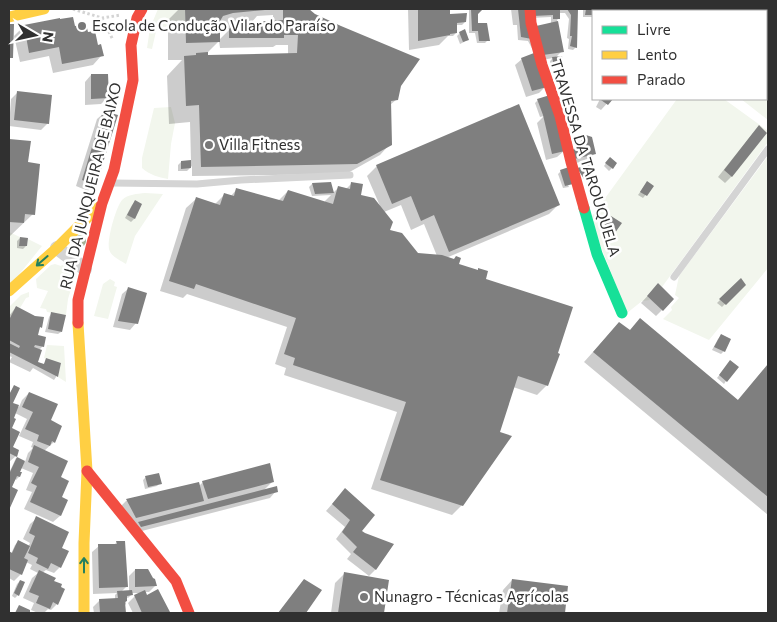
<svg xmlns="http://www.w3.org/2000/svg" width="777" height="622" font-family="Commissioner,sans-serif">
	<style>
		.green { fill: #f2f6ed }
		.shadow { fill: #0003; fill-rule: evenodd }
		.building { fill: #7f7f7f }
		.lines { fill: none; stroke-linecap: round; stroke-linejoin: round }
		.path { stroke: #d4d4d4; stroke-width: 3; stroke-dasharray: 2.5 2.5; stroke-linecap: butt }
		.lane { stroke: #d4d4d4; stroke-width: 7 }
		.street { stroke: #d4d4d4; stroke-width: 14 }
		.fast { stroke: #16e098; stroke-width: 11 }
		.slow { stroke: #ffcf43; stroke-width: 11 }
		.jam { stroke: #f24e42; stroke-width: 11 }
		.tree { fill: #a4b093 }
		.oneway { stroke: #247f5f }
		.poi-dot { fill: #787878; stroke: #fff; stroke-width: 2 }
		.labels { text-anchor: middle; stroke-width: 5; stroke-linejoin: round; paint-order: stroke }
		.poi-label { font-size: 15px; fill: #303030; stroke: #fff; text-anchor: start }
		.street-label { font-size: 15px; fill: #303030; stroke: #fff }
	</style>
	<rect width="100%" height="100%" fill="#fff"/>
	<path class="green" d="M 158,9 L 185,9 L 185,26 L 157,27 L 152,49 L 147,48 L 150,28 Z
		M 766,45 L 768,47 L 768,120 L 741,99 L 766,99 Z
		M 677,99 L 724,99 L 768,131 L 768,142 L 662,287 L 658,283 L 647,296 L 650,300 L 642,301 L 627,313 L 590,219 Z
		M 171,107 L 175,123 L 171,144 L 168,179 C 158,177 150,175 142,168 L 142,158 L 154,108 Z
		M 768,156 L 768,268 L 709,340 L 663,319 L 672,310 L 671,307 L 679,298 L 675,295 L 679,276 Z
		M 145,193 L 163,194 L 135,236 L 126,264 C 120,260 111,257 109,249 C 107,239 116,207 122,200 C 128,194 137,194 145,193 Z
		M 9,232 L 20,237 L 19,246 L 27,246 L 28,239 L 42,246 L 9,287 Z
		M 55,264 L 61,266 L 62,265 L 70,269 L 75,276 L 68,299 L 66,315 L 47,312 L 46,309 L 40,308 L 48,291 L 37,288 L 36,279 L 51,265 Z
		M 110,279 L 115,282 L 114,286 L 117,287 L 108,319 L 94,316 L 103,284 Z
		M 29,292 L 29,297 L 26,298 L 20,308 L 16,306 L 11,316 L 9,315 L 9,307 L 21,295 Z
		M 47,345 L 64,346 L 66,382 L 58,377 L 61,363 L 44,358 Z"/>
	<path class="shadow" d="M 179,9 L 307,9 L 400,86 L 397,99 L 390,105 L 390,144 L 380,155 L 346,174 L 192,176 L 192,166 L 187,171 L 178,171 L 178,165 L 181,162 L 191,161 L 190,122 L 169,124 L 167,76 L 182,60 L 168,60 L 168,20 ZM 273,15 L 273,22 L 250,24 L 257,16 ZM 230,29 L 219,40 L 219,30 ZM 219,41 L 220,48 L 273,47 L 276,45 L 288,45 L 288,55 L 207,56 L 207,53 Z
		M 408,9 L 448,9 L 449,17 L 465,22 L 462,25 L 456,25 L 456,33 L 453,36 L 448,36 L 439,45 L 409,50 Z
		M 463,9 L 481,9 L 476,14 L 476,24 L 488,40 L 485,43 L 477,43 L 475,33 L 469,33 L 469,10 L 463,10 Z
		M 511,9 L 547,9 L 545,11 L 557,11 L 557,9 L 577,9 L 576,47 L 573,50 L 568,49 L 569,39 L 567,38 L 569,19 L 565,13 L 559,13 L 559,18 L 557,20 L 562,51 L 555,58 L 562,64 L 559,66 L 551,68 L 550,61 L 553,58 L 536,61 L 545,87 L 539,93 L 526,97 L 515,65 L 522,59 L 535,54 L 528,41 L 518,40 L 517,25 L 513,25 ZM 551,17 L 551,24 L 530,33 L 531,18 Z
		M 583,9 L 603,9 L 603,11 L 593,11 L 593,17 L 583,17 Z
		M 612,9 L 617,9 L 616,11 L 611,11 Z
		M 636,9 L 644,9 L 644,11 L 635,11 Z
		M 719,9 L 757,9 L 756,11 L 724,11 L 724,10 L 719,10 Z
		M 24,26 L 74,27 L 87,34 L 102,55 L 93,65 L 53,73 L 49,56 L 20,62 L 14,36 Z
		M 460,33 L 467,40 L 464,42 L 460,44 L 457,36 Z
		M 768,46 L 768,58 L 766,56 L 766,49 Z
		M 91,75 L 107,98 L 101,104 L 85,105 L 85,82 Z
		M 18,92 L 48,123 L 41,130 L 9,126 L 11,99 Z
		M 600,99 L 611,99 L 601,110 L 596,107 Z
		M 538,100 L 564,151 L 557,157 L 546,160 L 537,123 L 544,116 L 540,117 L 535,103 Z
		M 104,113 L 95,184 L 88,191 L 76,186 L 97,119 Z
		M 753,133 L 765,133 L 731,177 L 725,183 L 718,177 Z
		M 9,140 L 29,142 L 27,163 L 33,214 L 10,236 L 9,235 Z
		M 594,154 L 588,160 L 568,165 L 566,158 Z
		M 607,162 L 612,168 L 609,171 L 604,166 Z
		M 377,166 L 559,204 L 549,214 L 446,258 L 485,280 L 547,385 L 537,395 L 513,387 L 462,505 L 452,515 L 371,489 L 397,412 L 284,375 L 286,368 L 275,364 L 287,327 L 187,294 L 183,298 L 160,291 L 186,208 L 196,199 L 214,205 L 224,195 L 230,197 L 237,189 L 278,201 L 288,191 L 324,203 L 325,201 L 331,195 L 312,196 L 309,187 L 312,184 L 330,183 L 333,193 L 338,188 L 346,189 L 352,183 L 359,196 L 380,206 L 367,176 ZM 401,205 L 411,230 L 424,224 L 437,256 L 417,254 L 389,231 L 384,212 Z
		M 561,171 L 569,187 L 563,188 L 558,174 Z
		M 645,185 L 653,186 L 643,198 L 638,195 Z
		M 135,202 L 140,205 L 134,219 L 131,222 L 125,218 L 132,205 Z
		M 608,221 L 611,236 L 609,239 L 600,233 Z
		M 20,238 L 26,246 L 23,249 L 17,248 L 17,241 Z
		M 740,280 L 744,285 L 722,307 L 717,303 Z
		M 129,288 L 136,323 L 130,330 L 113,327 L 122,294 Z
		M 652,291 L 662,310 L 656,316 L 641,303 Z
		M 16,307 L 40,327 L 38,330 L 36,336 L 43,346 L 39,350 L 40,351 L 36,366 L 39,364 L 43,365 L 47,360 L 60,364 L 56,377 L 54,380 L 33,368 L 30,372 L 9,362 L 12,357 L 9,356 L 9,316 Z
		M 51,314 L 61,332 L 58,334 L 45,332 L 49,317 Z
		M 610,333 L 737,401 L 768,364 L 768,515 L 584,362 Z
		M 721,336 L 724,351 L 721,354 L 712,350 L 718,339 Z
		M 728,364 L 726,381 L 724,384 L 717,378 Z
		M 14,387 L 12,403 L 19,407 L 22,400 L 29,393 L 49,421 L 54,442 L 44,451 L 59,477 L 60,498 L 67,501 L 60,516 L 53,522 L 24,509 L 32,492 L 26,490 L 33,473 L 21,468 L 19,477 L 16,480 L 15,479 L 11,488 L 16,490 L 9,507 L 9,473 L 16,458 L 25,462 L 28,453 L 33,448 L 31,447 L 33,442 L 19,436 L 27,419 L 15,413 L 10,429 L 11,448 L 16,456 L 9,462 L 9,394 Z
		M 146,477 L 160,483 L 157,486 L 145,489 L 143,480 Z
		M 273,481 L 263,491 L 276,491 L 270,498 L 134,533 L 117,510 L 126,501 L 198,483 L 199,486 L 203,482 Z
		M 339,496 L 360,531 L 364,534 L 393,545 L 375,570 L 369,576 L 347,559 L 351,554 L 336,539 L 345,527 L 326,511 Z
		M 37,518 L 60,548 L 60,567 L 54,573 L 46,570 L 42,573 L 53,581 L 57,604 L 51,610 L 48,609 L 44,613 L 38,613 L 31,610 L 34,603 L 23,598 L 32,578 L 38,573 L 30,569 L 32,565 L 26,562 L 21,574 L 14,581 L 9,578 L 9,553 L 11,554 L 15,545 L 18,542 L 28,547 L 30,543 L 23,539 L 30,524 Z
		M 117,542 L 127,586 L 121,592 L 129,591 L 129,576 L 135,570 L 155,586 L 149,592 L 144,592 L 146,597 L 169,611 L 167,613 L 133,613 L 128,603 L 135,596 L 142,593 L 131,593 L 131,595 L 128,598 L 126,597 L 126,604 L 124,606 L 124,613 L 94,613 L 93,607 L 100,600 L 115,599 L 115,595 L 117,593 L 93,594 L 92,552 L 99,546 L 113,546 Z
		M 345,573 L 388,581 L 383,613 L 331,613 L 335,583 Z
		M 512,580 L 567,588 L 564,613 L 499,613 L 503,590 Z
		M 20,581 L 18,595 L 15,598 L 12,596 L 17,584 Z"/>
	<path class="building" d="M 185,9 L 265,9 L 265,10 L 233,13 L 223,16 L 220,21 L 220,42 L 186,43 Z
		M 283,9 L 309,9 L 315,14 L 341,26 L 420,59 L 401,86 L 398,100 L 391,101 L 392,145 L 357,164 L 201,167 L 199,105 L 186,106 L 184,56 L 196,55 L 196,53 L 208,52 L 208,55 L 297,53 L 298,35 L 284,35 L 284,38 L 229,38 L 229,29 L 235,23 L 283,20 Z
		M 418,9 L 450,9 L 450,14 L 467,13 L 466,22 L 457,23 L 457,33 L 450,34 L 450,35 L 418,41 Z
		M 471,9 L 483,9 L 478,14 L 478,23 L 487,23 L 490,41 L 479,41 L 478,31 L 472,31 Z
		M 518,9 L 528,9 L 532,39 L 521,37 Z
		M 533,9 L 548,9 L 560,10 L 560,19 L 553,19 L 553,15 L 533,16 Z
		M 567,9 L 578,9 L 577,48 L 570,46 L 572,36 L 570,36 L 571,15 Z
		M 586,9 L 605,9 L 605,11 L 593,11 L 593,15 L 585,15 Z
		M 741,9 L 759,9 L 757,11 L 744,11 Z
		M 73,17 L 75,26 L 86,24 L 88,32 L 95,31 L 98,45 L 101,44 L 104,56 L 62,64 L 59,47 L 29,53 L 24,25 L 60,18 L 60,19 Z
		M 558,21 L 564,52 L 543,55 L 536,26 Z
		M 9,24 L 14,24 L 13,58 L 9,58 Z
		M 465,29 L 469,40 L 463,42 L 459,32 Z
		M 768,30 L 768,43 L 766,47 L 766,34 Z
		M 534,53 L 547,87 L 532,91 L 521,58 Z
		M 562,56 L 563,64 L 554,66 L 552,57 Z
		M 91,74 L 108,74 L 109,98 L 91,99 Z
		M 17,91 L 52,95 L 49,124 L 14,120 Z
		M 550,95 L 565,151 L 552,154 L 543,115 L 537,99 Z
		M 602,99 L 613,99 L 608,105 L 601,100 Z
		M 519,104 L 560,205 L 449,252 L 434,215 L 421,221 L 411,196 L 392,204 L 376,165 Z
		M 103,111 L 118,115 L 96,185 L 82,180 Z
		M 759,125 L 767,133 L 732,177 L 724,170 Z
		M 586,135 L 592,137 L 596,154 L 574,159 L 572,151 Z
		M 9,139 L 31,141 L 28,162 L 40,164 L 35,215 L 25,214 L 24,223 L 9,222 Z
		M 610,157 L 617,163 L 613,169 L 605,163 Z
		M 191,160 L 191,168 L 181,169 L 181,161 Z
		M 590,165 L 593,177 L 584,179 L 577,168 Z
		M 569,167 L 573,184 L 565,186 L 560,170 Z
		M 647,181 L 654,186 L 647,196 L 640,192 Z
		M 331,182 L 334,193 L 315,194 L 312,183 Z
		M 351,182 L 363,184 L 361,195 L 374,198 L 393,222 L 390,230 L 402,233 L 418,253 L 442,255 L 454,259 L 456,256 L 461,258 L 459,264 L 478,270 L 478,268 L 488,271 L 486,279 L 573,307 L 558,353 L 560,354 L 548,386 L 518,376 L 500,432 L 512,436 L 463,506 L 380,480 L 406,402 L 293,365 L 295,358 L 284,354 L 296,318 L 196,284 L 194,289 L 169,281 L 196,197 L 220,205 L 224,193 L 234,196 L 236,188 L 283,201 L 288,190 L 333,204 L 338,186 L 350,189 Z
		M 135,200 L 142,204 L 135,219 L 127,215 Z
		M 611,216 L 622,223 L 612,237 L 601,230 Z
		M 20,237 L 28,238 L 27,246 L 19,246 Z
		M 741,278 L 746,285 L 726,305 L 719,299 Z
		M 658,283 L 674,299 L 663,311 L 647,296 Z
		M 128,287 L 147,293 L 138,324 L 118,321 Z
		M 16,306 L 35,316 L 44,317 L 42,328 L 40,327 L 38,335 L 46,337 L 44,347 L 35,345 L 34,347 L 42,350 L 38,362 L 44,364 L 46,358 L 61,363 L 58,377 L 9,352 L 9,343 L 19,348 L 20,346 L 9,340 L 9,320 Z
		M 51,312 L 66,315 L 62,332 L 48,329 Z
		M 640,318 L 738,400 L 768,364 L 768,497 L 593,352 L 619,322 L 630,330 Z
		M 721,334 L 731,339 L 725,352 L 714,347 Z
		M 730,360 L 739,367 L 727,382 L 719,375 Z
		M 14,385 L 20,388 L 13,403 L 19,405 L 14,418 L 16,419 L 12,428 L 20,432 L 13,447 L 19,450 L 17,457 L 25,461 L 20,472 L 22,472 L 20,477 L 17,476 L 12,487 L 18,490 L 9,510 L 9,472 L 10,472 L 17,457 L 9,453 L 9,403 L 10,401 L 9,401 L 9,395 Z
		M 29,392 L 58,404 L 51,420 L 62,426 L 55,443 L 52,441 L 50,446 L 37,441 L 39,435 L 25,429 L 33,412 L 22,407 Z
		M 34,445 L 68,461 L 61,477 L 69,481 L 62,497 L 68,500 L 61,516 L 30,502 L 37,486 L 31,483 L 39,467 L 28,462 Z
		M 270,463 L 274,482 L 208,499 L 202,481 Z
		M 159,473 L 162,484 L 148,487 L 145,476 Z
		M 199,482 L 204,501 L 136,518 L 126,499 Z
		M 277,486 L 278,492 L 228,505 L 141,527 L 138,522 Z
		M 345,488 L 375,515 L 362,531 L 365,533 L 394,544 L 376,570 L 353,552 L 357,547 L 342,532 L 350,520 L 332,504 Z
		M 36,516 L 69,532 L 62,548 L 69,551 L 61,568 L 51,563 L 48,569 L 36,563 L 38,558 L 28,553 L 35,536 L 29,533 Z
		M 18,540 L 30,546 L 24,558 L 28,560 L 22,575 L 9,569 L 9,551 L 12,553 Z
		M 116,541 L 125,541 L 128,587 L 99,588 L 98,544 L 117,544 Z
		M 135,569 L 148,569 L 153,578 L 155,579 L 157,586 L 135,587 Z
		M 39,570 L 56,578 L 54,581 L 62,584 L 61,587 L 65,589 L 58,605 L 53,602 L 50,609 L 36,603 L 39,596 L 29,592 Z
		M 344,572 L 389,580 L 384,613 L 338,613 Z
		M 304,579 L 322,590 L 306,613 L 294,613 L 292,612 L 292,613 L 278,613 Z
		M 512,579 L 568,586 L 565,613 L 507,613 Z
		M 20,580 L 25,582 L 19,596 L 14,593 Z
		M 158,589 L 170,612 L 167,613 L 142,613 L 134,595 L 145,590 L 147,595 Z
		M 132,590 L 133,595 L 127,596 L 127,601 L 125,602 L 126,613 L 100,613 L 99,599 L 118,598 L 117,591 Z
		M 19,605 L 30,610 L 30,613 L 15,613 Z"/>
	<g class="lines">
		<path class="path" d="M 73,9 L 102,18 L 121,15
			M 102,18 L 113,40"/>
		<path class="lane" d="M 110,183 L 197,184 L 241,180 L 350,175
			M 674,277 L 768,149"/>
		<path class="street" d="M 57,248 L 85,269"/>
		<path class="fast" d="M 584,208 L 597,254 L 622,313"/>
		<path class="slow" d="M 9,17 L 44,9
			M 9,291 L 57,248 L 101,204
			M 78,323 L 87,471 L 84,543 L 84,613"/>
		<path class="jam" d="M 530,9 L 531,23 L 542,65 L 560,116 L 571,162 L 584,208
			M 78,323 L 78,300 L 102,203 L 114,170 L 133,80 L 131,45 L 137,18 L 142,9
			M 87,471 L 176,581 L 189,613"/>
	</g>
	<circle class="tree" cx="80" cy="241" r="6"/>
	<defs><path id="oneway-shaft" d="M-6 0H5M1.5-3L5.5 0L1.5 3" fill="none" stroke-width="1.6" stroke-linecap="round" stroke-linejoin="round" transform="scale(1.25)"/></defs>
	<g class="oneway">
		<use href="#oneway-shaft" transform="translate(42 261) rotate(139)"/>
		<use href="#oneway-shaft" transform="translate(84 565) rotate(-90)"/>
	</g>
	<g class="poi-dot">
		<circle cx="82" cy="26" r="5"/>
		<circle cx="209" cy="145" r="5"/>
		<circle cx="364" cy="597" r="5"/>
	</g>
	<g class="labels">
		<g class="poi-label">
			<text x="92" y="31">Escola de Condução Vilar do Paraíso</text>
			<text x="219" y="150">Villa Fitness</text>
			<text x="374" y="602">Nunagro - Técnicas Agrícolas</text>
		</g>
		<g class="street-label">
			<text transform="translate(585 158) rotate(73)" y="5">TRAVESSA DA TAROUQUELA</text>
			<text transform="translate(91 186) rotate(-76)" y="5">RUA DA JUNQUEIRA DE BAIXO</text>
		</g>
	</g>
	<rect width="777" height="622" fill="none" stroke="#303030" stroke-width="20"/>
	<rect x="592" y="10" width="175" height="90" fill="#ffffff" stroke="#acacac"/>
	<rect x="602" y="26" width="25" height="8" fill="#16e098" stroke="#acacac"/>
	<text x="637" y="35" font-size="15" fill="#303030">Livre</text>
	<rect x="602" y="51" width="25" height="8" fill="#ffcf43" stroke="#acacac"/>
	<text x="637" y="60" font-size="15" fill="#303030">Lento</text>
	<rect x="602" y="76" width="25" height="8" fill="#f24e42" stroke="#acacac"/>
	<text x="637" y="85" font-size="15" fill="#303030">Parado</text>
	<g transform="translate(35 35) rotate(99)" stroke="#ffffff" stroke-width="4" paint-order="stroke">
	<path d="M0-4L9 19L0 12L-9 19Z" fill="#303030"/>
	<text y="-8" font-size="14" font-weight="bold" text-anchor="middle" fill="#303030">N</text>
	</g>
</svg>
